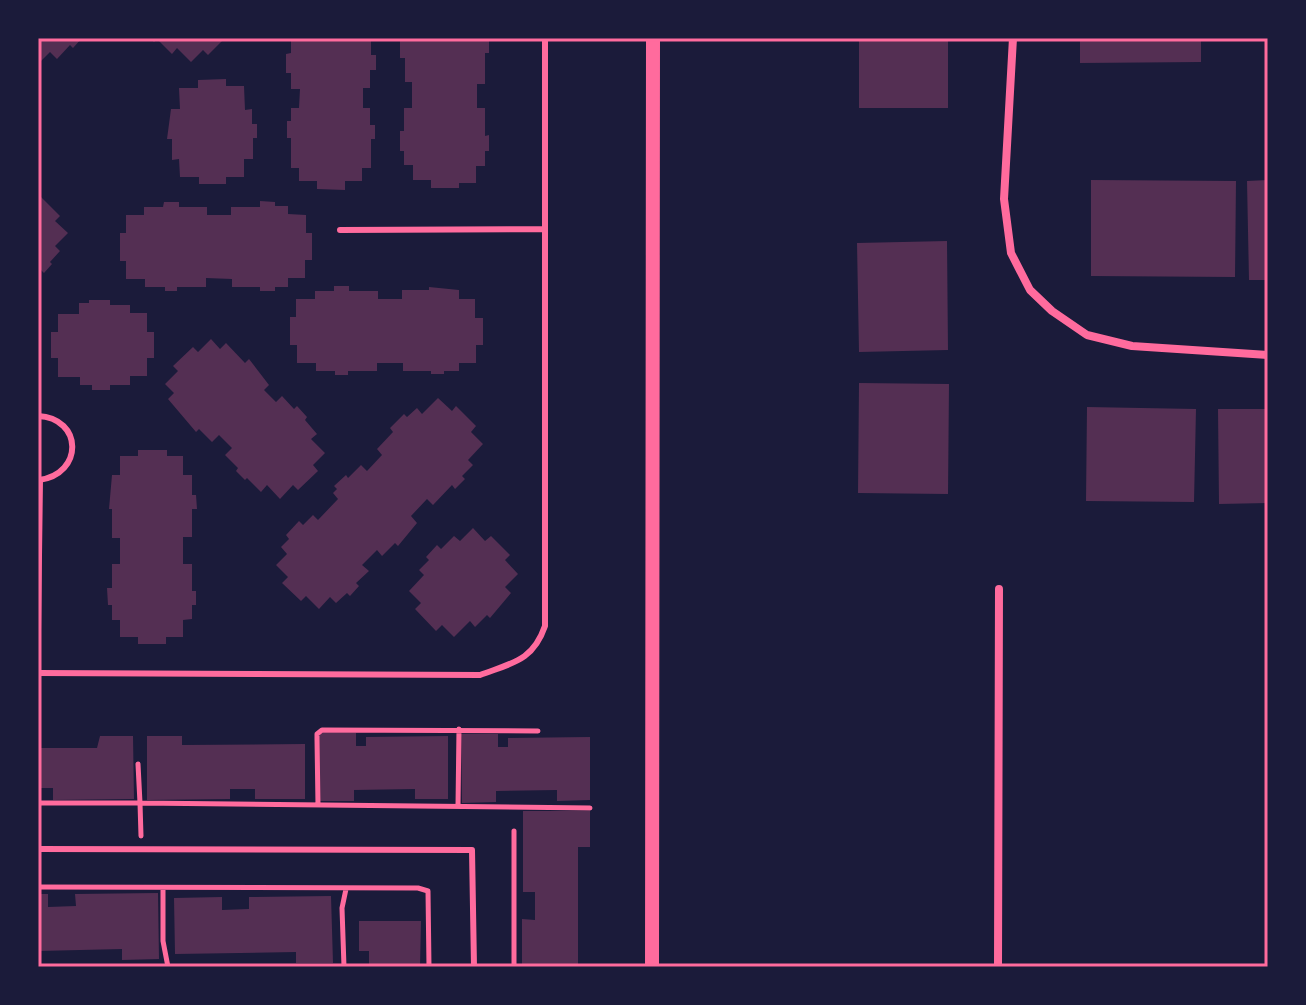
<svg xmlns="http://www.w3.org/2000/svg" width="1306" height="1005" font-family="Cabin,sans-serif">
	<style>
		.building { fill: #542f53 }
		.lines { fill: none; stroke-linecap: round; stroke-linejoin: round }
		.path { stroke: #ff6b9d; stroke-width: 5 }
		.service { stroke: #ff6b9d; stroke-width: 6 }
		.minor { stroke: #ff6b9d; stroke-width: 8 }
		.tertiary { stroke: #ff6b9d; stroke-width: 14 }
		.neatline { fill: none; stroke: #ff6b9d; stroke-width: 3 }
	</style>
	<rect width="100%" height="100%" fill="#1b1b3a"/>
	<path class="building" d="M 38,38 L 82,38 L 73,48 L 70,45 L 57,59 L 50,52 L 38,64 Z
		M 150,38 L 225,38 L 208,55 L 203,50 L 191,62 L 177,48 L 172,54 L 157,39 L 154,42 Z
		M 291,38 L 371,38 L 371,55 L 376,55 L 376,70 L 370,70 L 370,88 L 363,88 L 363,108 L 370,108 L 370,125 L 375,125 L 375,139 L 371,139 L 371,168 L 362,168 L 362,181 L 345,181 L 345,190 L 317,189 L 317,181 L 299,181 L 299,168 L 291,168 L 291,138 L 287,138 L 287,121 L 291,121 L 291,108 L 299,108 L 300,89 L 291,89 L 291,73 L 286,73 L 286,54 L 291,53 Z
		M 405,38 L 489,39 L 489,53 L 485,53 L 485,84 L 477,84 L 477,108 L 485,108 L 485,136 L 489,135 L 489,151 L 485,151 L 485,166 L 476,166 L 476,183 L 459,183 L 459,188 L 431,188 L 431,180 L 413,180 L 413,165 L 404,165 L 404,151 L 400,151 L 400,131 L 404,131 L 404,108 L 412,108 L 412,82 L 405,82 L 405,58 L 400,58 L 400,39 Z
		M 859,38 L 948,38 L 948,108 L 859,108 Z
		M 1080,38 L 1201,38 L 1201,62 L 1080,63 Z
		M 226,79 L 226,86 L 244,86 L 245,110 L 252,109 L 252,124 L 257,124 L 257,138 L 253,138 L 253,159 L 244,159 L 244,177 L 226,177 L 226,184 L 199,184 L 199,177 L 180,177 L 179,159 L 172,160 L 172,139 L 167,139 L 171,109 L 180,109 L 179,88 L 198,88 L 198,80 Z
		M 1091,180 L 1236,181 L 1235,277 L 1091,276 Z
		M 1268,180 L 1268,280 L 1249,280 L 1247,181 Z
		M 39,195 L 60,216 L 55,221 L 68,233 L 55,246 L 60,251 L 50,262 L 52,264 L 44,273 L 41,270 L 38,274 Z
		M 260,201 L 275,202 L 275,206 L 288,206 L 288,214 L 306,215 L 306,233 L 312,233 L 312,260 L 305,260 L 305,278 L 288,278 L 288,287 L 275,287 L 275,291 L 260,291 L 260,287 L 232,287 L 232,279 L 206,278 L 206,287 L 177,287 L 177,291 L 165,291 L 165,287 L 145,287 L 145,279 L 126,279 L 126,261 L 120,261 L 120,233 L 126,233 L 126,215 L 144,215 L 144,207 L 163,207 L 164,202 L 179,202 L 179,207 L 207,207 L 207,215 L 231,215 L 231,207 L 260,207 Z
		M 947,241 L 948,350 L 859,352 L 857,243 Z
		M 334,286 L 349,286 L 349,291 L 378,291 L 378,299 L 402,299 L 402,290 L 429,290 L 429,287 L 459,290 L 459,299 L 475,299 L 475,318 L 483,318 L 483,345 L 476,345 L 476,363 L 459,363 L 459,371 L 444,371 L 444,374 L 431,374 L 431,371 L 403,371 L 403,363 L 377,363 L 377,371 L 348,371 L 348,375 L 335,375 L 335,371 L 316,371 L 316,363 L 297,363 L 297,345 L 290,345 L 290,317 L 296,317 L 296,299 L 315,299 L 315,291 L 334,291 Z
		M 89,300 L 110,300 L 110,305 L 130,305 L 130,313 L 147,313 L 147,332 L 154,332 L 154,358 L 147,358 L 147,376 L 130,376 L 130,385 L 110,385 L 110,390 L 92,390 L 92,385 L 80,385 L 80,377 L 58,377 L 58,358 L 51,358 L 51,332 L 58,332 L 58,314 L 79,314 L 79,303 L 89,303 Z
		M 211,339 L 220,349 L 226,343 L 245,363 L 249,359 L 269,385 L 264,390 L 276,402 L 282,396 L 294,409 L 297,406 L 307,417 L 305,420 L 317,434 L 311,439 L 325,453 L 313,465 L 318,471 L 298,490 L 293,485 L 280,499 L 267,485 L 261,492 L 247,478 L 245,480 L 236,471 L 238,468 L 225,455 L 232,448 L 219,435 L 212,442 L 199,429 L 196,432 L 168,399 L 174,393 L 165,384 L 178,371 L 173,366 L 193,347 L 198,352 Z
		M 859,383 L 949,384 L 948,494 L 858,493 Z
		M 438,398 L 452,411 L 456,406 L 476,426 L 471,432 L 483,444 L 468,460 L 473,465 L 462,476 L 465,479 L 455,489 L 452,485 L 433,505 L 427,499 L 411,516 L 417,523 L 398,546 L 395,543 L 382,556 L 377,550 L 362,565 L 369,571 L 356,583 L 359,586 L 350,596 L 347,593 L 336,603 L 330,597 L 319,609 L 306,596 L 301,601 L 282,583 L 288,577 L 276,565 L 287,554 L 281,547 L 289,539 L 286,535 L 299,521 L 303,525 L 313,515 L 318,520 L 338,499 L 333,493 L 337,489 L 334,486 L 346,475 L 348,478 L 361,465 L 367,471 L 382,455 L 377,449 L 393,432 L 390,428 L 404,414 L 407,417 L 417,408 L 422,414 Z
		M 1087,407 L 1196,409 L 1194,502 L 1086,501 Z
		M 1218,409 L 1268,409 L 1268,503 L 1219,504 Z
		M 138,450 L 167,450 L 167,456 L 183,456 L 183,475 L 192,475 L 192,495 L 196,495 L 197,509 L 192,509 L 192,537 L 183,537 L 183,564 L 192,564 L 192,591 L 196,591 L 196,605 L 192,605 L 192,619 L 183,620 L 183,637 L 166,637 L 166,644 L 138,644 L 138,637 L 120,637 L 120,620 L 112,620 L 112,605 L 108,605 L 107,588 L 112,588 L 112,564 L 120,564 L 120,538 L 112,538 L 112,509 L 109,509 L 112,475 L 120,475 L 120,456 L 138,456 Z
		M 473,528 L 485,541 L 491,536 L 510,555 L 505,560 L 518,574 L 505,587 L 511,593 L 490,618 L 487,615 L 475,627 L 470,621 L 454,637 L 442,625 L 436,631 L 415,609 L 421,603 L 409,591 L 424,575 L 419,570 L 429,560 L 426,557 L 437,545 L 441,549 L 454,536 L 460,541 Z
		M 319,733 L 356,733 L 356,746 L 366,746 L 366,737 L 448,736 L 448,799 L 415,799 L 415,789 L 354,790 L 354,801 L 319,801 Z
		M 461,734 L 498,734 L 498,747 L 508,747 L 508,738 L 590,737 L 590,800 L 557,801 L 557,790 L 496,791 L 496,802 L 462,803 Z
		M 100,736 L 133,736 L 134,799 L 53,800 L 53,788 L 38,788 L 38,748 L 97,748 Z
		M 147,736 L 182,736 L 182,745 L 305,744 L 305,799 L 255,799 L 255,789 L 230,789 L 230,799 L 147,800 Z
		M 523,811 L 590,811 L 590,847 L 578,847 L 578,967 L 522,967 L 522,919 L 535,920 L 535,892 L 523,892 Z
		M 158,893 L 159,959 L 122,960 L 122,949 L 38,951 L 38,894 L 48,894 L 48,907 L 76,906 L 75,894 Z
		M 331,896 L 333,963 L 296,963 L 296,952 L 175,954 L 174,898 L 222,897 L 222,910 L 249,909 L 249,897 Z
		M 359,921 L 421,921 L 420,967 L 369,967 L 369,951 L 359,951 Z"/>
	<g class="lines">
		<path class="path" d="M 138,764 L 140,803 L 590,808
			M 38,803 L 140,803 L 141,836
			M 318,805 L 317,739 L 317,734 L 322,730 L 538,731
			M 458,806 L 459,729
			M 514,831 L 514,967
			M 38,887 L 418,888 L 428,891 L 429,967
			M 163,889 L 163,941 L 168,967
			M 344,967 L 342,908 L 346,889"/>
		<path class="service" d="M 340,230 L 545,229
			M 38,416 C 83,418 84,474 39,480
			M 38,631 L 40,480
			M 38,673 L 480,675 C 512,663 533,661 545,626 L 545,38
			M 38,849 L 472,850 L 474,967"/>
		<path class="minor" d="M 1013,38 L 1004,199 L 1011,253 L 1030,290 L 1052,311 L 1087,335 L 1132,346 L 1268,355
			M 998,967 L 999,589"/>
		<path class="tertiary" d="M 652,967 L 653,38"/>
	</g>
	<rect width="1306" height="1005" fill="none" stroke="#1b1b3a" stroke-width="80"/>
	<rect x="40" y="40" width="1226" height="925" class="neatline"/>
</svg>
